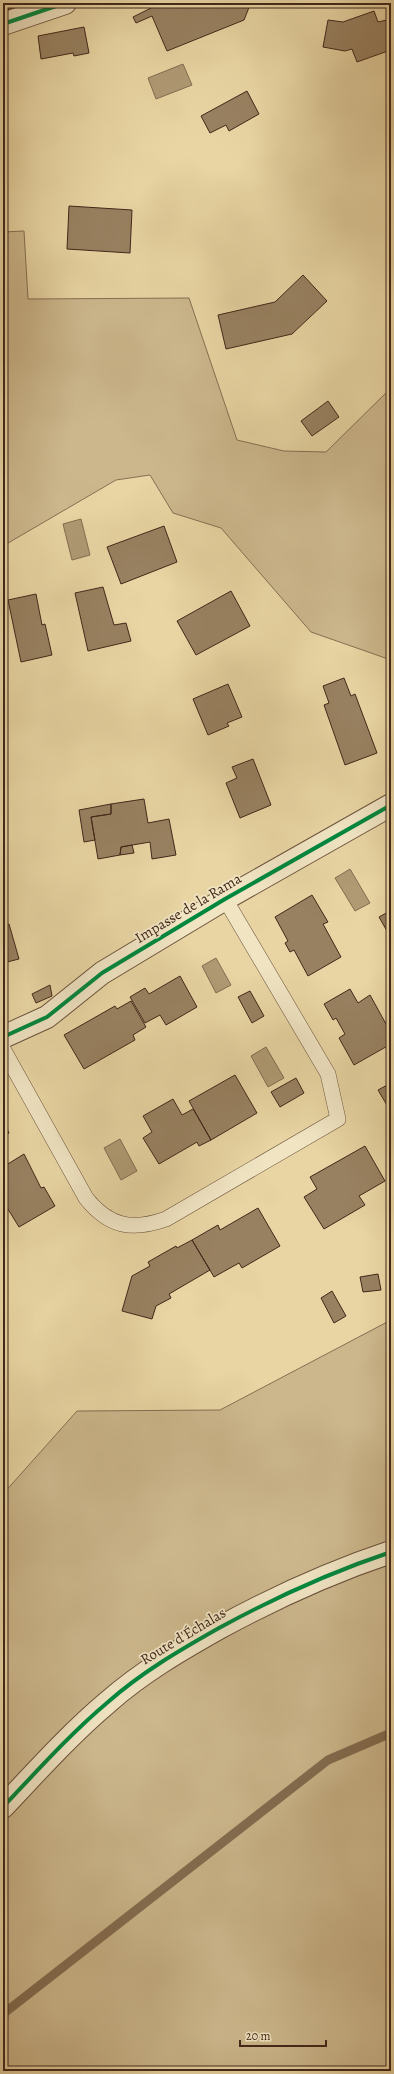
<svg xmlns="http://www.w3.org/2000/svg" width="394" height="2074" font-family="Alegreya,serif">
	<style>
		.green { fill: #ccb78c; stroke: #866f53 }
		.water { fill: #af9a74; stroke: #836c50 }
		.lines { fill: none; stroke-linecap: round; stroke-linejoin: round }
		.stream { stroke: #836c50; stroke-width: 9 }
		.building { fill: #988161; stroke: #41271a }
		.service-casing { stroke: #6b523c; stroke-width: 16 }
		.minor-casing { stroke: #6b523c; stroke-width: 24 }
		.tertiary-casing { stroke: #6b523c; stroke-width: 24 }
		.service { stroke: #f0e4c3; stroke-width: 15 }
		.minor { stroke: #f0e4c3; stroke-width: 22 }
		.tertiary { stroke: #f0e4c3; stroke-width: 22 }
		.cycleway-casing { stroke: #f0e4c3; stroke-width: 6 }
		.cycleway { stroke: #00873e; stroke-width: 4 }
		.labels { text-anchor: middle; stroke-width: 3.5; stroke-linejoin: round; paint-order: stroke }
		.street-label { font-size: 15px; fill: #41271a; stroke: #f0e4c3 }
	</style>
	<rect width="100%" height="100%" fill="#e8d5a3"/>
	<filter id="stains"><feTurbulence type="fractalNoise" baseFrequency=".005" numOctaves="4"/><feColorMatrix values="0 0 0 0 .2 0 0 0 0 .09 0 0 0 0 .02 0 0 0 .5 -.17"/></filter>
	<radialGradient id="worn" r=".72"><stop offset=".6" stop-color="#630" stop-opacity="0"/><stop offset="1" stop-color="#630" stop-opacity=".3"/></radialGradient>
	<path class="green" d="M 24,231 L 28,299 L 189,298 L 237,440 L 284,451 L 326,452 L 391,388 L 391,660 L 311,632 L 221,528 L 173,513 L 150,475 L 116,480 L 3,546 L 3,232 Z
		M 391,1320 L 391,2071 L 3,2071 L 3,1494 L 77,1411 L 220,1410 Z"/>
	<path class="water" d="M 183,64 L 192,85 L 156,99 L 148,78 Z
		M 81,519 L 90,555 L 72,560 L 63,524 Z
		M 350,869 L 370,903 L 355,911 L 335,878 Z
		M 216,958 L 231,985 L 216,993 L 202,966 Z
		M 266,1047 L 284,1078 L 268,1087 L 251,1056 Z
		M 120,1139 L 137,1171 L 121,1180 L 104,1148 Z"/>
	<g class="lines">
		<path class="stream" d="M 3,2014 L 328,1760 L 391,1733
			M 3,2029 L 4,2013"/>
	</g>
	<path class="building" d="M 3,3 L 32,3 L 3,11 Z
		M 161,3 L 249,3 L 250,5 L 244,20 L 167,51 L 152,16 L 136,23 L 133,17 Z
		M 374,11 L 378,22 L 391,19 L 391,53 L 388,51 L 357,62 L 352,49 L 345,51 L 323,47 L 328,20 L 343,22 Z
		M 84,27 L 89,53 L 74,56 L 73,53 L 41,59 L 38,36 Z
		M 247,91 L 259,114 L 229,131 L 226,125 L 210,133 L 201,116 Z
		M 69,206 L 132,210 L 130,253 L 67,249 Z
		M 303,275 L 327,301 L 292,334 L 226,349 L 218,315 L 275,302 Z
		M 328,401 L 339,417 L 312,436 L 301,421 Z
		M 164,526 L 177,562 L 121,584 L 107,547 Z
		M 103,587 L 114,625 L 126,623 L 131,641 L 88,651 L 75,593 Z
		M 231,591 L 250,626 L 196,655 L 177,621 Z
		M 36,594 L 42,625 L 45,624 L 52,655 L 21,662 L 8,600 Z
		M 344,678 L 351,696 L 355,694 L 377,753 L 345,765 L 324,705 L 329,703 L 323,686 Z
		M 228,684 L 242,717 L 227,723 L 229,726 L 208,735 L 193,699 Z
		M 253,759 L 271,805 L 240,818 L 226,783 L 237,778 L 232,767 Z
		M 144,799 L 148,823 L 169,819 L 176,855 L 152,859 L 150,842 L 121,847 L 120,855 L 98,859 L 91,817 L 111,814 L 111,804 Z
		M 111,804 L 111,814 L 91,817 L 95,840 L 84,842 L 79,810 Z
		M 132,845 L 134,853 L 120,855 L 121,847 Z
		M 312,895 L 328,922 L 323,924 L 341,957 L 308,976 L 294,950 L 290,952 L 285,943 L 288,941 L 275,917 Z
		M 390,911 L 391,913 L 391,938 L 379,917 Z
		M 9,924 L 19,959 L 3,963 L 3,926 Z
		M 180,976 L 197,1007 L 166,1025 L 160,1015 L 145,1023 L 130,997 L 145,988 L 149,994 Z
		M 50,985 L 52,996 L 36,1003 L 32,994 Z
		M 350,989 L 358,1003 L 370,995 L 391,1033 L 391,1044 L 354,1065 L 339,1038 L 345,1034 L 336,1018 L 333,1020 L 324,1004 Z
		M 250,991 L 264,1016 L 252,1023 L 238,997 Z
		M 131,1001 L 146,1027 L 133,1035 L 135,1040 L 84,1069 L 64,1035 L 115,1006 L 117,1009 Z
		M 235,1075 L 257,1113 L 211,1140 L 189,1101 Z
		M 296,1078 L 304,1093 L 280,1107 L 271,1092 Z
		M 391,1083 L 391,1112 L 378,1090 Z
		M 173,1099 L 182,1115 L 193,1109 L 211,1140 L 199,1146 L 197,1142 L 159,1164 L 143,1138 L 152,1132 L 143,1116 Z
		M 3,1121 L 9,1133 L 3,1136 Z
		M 365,1146 L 385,1181 L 359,1196 L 365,1205 L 324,1229 L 304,1197 L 317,1189 L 310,1177 Z
		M 24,1154 L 41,1188 L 44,1187 L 55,1206 L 19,1227 L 3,1201 L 3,1167 Z
		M 258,1208 L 280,1246 L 242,1268 L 239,1263 L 214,1277 L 192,1240 L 218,1225 L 220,1230 Z
		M 192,1240 L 210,1270 L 169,1294 L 171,1298 L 156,1306 L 152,1319 L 122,1311 L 132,1276 L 150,1266 L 148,1262 L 176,1246 L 177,1248 Z
		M 378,1274 L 381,1290 L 363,1292 L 360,1277 Z
		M 332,1291 L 346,1316 L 334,1323 L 321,1298 Z"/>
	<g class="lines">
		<g class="service-casing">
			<path id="service" d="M 3,1049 L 86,1198 C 109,1227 132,1231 166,1219 L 338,1119 L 328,1074 L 225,899"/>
		</g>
		<g class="minor-casing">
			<path id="minor" d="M 3,24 L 65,3
				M 3,1037 L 47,1017 L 102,973 L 225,899 L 391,805"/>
		</g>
		<g class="tertiary-casing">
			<path id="tertiary" d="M 3,1807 C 37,1771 70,1734 108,1702 C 142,1672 180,1650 219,1628 C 274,1598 331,1572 391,1552"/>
		</g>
		<use href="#service" class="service"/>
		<use href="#minor" class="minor"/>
		<use href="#tertiary" class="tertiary"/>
		<g class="cycleway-casing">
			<path id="cycleway" d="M 3,24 L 65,3
				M 3,1037 L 47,1017 L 102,973 L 225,899 L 391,805
				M 3,1807 C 37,1771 70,1734 108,1702 C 142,1672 180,1650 219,1628 C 274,1598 331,1572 391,1552"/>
		</g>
		<use href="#cycleway" class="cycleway"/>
	</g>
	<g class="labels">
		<g class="street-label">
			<text transform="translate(188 908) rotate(-31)" y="5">Impasse de la Rama</text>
			<text transform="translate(183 1636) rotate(-31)" y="5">Route d'Échalas</text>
		</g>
	</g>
	<rect width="394" height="2074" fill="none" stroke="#e8d5a3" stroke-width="16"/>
	<rect x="4" y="4" width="386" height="2066" fill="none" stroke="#41271a" stroke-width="2"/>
	<rect x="8" y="8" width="378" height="2058" fill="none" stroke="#41271a"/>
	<path d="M240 2040v6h86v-6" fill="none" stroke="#41271a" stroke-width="2"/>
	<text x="246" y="2040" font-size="12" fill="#41271a" stroke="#f0e4c3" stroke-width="3" paint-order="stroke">20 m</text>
	<rect width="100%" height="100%" filter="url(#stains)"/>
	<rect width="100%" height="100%" fill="url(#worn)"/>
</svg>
